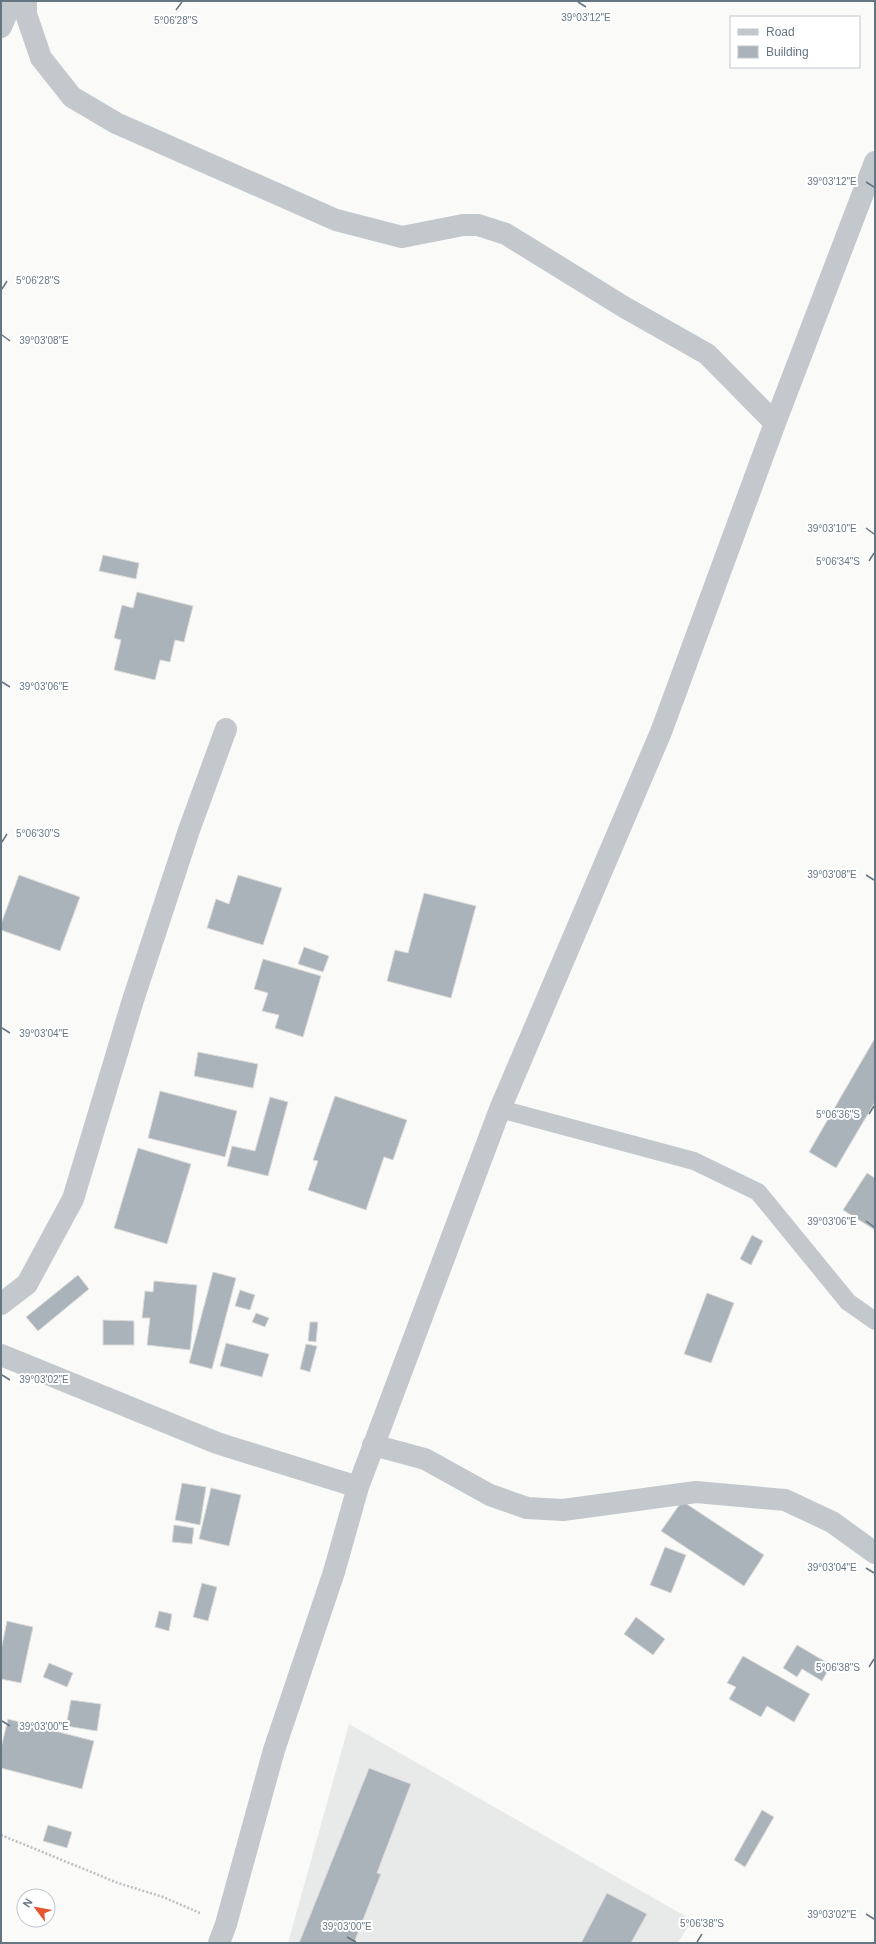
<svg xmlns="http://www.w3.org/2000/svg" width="876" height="1944" font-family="Helvetica,sans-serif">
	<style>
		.built { fill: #e8e9e9 }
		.building { fill: #aab3b9; stroke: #dcdcda }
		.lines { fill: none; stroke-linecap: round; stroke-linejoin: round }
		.path { stroke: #bbbfc2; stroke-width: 2.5; stroke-dasharray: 2 2; stroke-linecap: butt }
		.service { stroke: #c3c8cc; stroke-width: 18 }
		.minor { stroke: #c3c8cc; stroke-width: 22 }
		.ticks { fill: none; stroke: #657683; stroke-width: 1.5 }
		.ticks-label { font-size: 10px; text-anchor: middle; fill: #657683; stroke: #fff; stroke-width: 4; stroke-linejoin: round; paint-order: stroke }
	</style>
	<rect width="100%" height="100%" fill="#fafaf8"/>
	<path class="built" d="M 349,1724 L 692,1920 L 678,1943 L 288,1943 Z"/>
	<path class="building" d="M 103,555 L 139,563 L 136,579 L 99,571 Z
		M 137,592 L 193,606 L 184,642 L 175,640 L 170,662 L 160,660 L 155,680 L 114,670 L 121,640 L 114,638 L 122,605 L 133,608 Z
		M 19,875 L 80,897 L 60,951 L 1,930 L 1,924 Z
		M 238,875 L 282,888 L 263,945 L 207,928 L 216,899 L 229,904 Z
		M 424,893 L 476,906 L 451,998 L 387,981 L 395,950 L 408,953 Z
		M 304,947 L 329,956 L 323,972 L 298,964 Z
		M 263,959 L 321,976 L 303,1037 L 275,1028 L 279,1015 L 262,1011 L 268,993 L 254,989 Z
		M 875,1038 L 875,1102 L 836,1168 L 809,1152 Z
		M 198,1052 L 258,1064 L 253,1088 L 194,1076 Z
		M 160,1091 L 237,1111 L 225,1157 L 148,1138 Z
		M 335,1096 L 407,1120 L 393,1160 L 384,1157 L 366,1210 L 308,1190 L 318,1161 L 313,1160 Z
		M 270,1097 L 288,1102 L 268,1176 L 227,1166 L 232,1146 L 255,1151 Z
		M 138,1148 L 191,1164 L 167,1244 L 114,1228 Z
		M 867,1173 L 875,1178 L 875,1230 L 843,1210 Z
		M 752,1235 L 763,1241 L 751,1265 L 740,1259 Z
		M 213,1272 L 236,1278 L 212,1369 L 189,1363 Z
		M 78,1275 L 89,1289 L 38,1331 L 26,1317 Z
		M 154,1281 L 197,1285 L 190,1350 L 147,1345 L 150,1318 L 142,1318 L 145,1291 L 153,1292 Z
		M 240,1290 L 255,1295 L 250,1310 L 235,1306 Z
		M 707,1293 L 734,1303 L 711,1363 L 684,1354 Z
		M 256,1313 L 269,1318 L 265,1327 L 252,1322 Z
		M 103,1320 L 134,1321 L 134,1345 L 103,1345 Z
		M 310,1322 L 318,1322 L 316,1342 L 308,1341 Z
		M 226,1343 L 269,1354 L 262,1377 L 220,1366 Z
		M 306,1344 L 317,1346 L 310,1372 L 300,1369 Z
		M 182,1483 L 206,1487 L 200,1525 L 175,1520 Z
		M 211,1488 L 241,1495 L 229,1546 L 199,1539 Z
		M 682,1501 L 764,1555 L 744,1586 L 661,1531 Z
		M 174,1525 L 194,1528 L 192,1544 L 172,1542 Z
		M 665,1547 L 686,1555 L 671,1593 L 650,1585 Z
		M 202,1583 L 217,1587 L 208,1621 L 193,1617 Z
		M 159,1611 L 172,1614 L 169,1631 L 155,1627 Z
		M 636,1617 L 665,1639 L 653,1655 L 624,1634 Z
		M 7,1621 L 33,1627 L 21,1683 L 1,1679 L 1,1650 Z
		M 797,1645 L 831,1665 L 822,1681 L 802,1669 L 797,1677 L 783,1668 Z
		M 743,1656 L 810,1694 L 794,1722 L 767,1706 L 761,1717 L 729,1699 L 736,1687 L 727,1683 Z
		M 49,1663 L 73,1673 L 67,1687 L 43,1677 Z
		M 71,1700 L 101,1704 L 97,1731 L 66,1726 Z
		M 8,1719 L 94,1741 L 82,1789 L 1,1768 L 1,1748 Z
		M 369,1768 L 411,1784 L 377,1873 L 381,1874 L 354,1943 L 299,1943 Z
		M 762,1810 L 774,1817 L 745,1867 L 734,1860 Z
		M 48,1825 L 72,1832 L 67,1848 L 43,1841 Z
		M 607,1893 L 647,1914 L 631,1943 L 581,1943 Z"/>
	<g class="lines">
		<path class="path" d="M 1,1835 L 118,1883 L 163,1897 L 200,1913"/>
		<path class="service" d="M 500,1109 L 694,1161 L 758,1192 L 848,1302 L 875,1321"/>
		<path class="minor" d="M 26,1 L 26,14 L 41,58 L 72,97 L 116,123 L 336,220 L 402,237 L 463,225 L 478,225 L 506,234 L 624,307 L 707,354 L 775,423
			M 1,27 L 12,1
			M 1,1304 L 27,1284 L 73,1199 L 133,1000 L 189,830 L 226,729
			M 1,1355 L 217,1443 L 358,1487
			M 373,1445 L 425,1459 L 490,1495 L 527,1508 L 563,1510 L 696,1492 L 785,1500 L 832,1522 L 875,1553
			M 219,1943 L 226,1924 L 274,1750 L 334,1572 L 358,1487 L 500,1109 L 661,732 L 775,423 L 875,162"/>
	</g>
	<path class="ticks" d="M 578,2 L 586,7M 176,10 L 182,2M 866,182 L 874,187M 2,289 L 7,281M 2,335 L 10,341M 866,528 L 874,534M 869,561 L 874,553M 2,682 L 10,687M 2,842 L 7,834M 866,875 L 874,880M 2,1028 L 10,1033M 869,1114 L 874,1106M 866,1221 L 874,1227M 2,1375 L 10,1380M 866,1568 L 874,1573M 869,1667 L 874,1659M 2,1721 L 10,1726M 866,1914 L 874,1919M 347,1937 L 356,1942M 697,1942 L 702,1934"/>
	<g class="ticks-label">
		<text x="586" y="21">39°03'12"E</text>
		<text x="176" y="24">5°06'28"S</text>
		<text x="832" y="185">39°03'12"E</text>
		<text x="38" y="284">5°06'28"S</text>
		<text x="44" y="344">39°03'08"E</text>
		<text x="832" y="532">39°03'10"E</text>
		<text x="838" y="565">5°06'34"S</text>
		<text x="44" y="690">39°03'06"E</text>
		<text x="38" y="837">5°06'30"S</text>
		<text x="832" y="878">39°03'08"E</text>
		<text x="44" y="1037">39°03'04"E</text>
		<text x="838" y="1118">5°06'36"S</text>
		<text x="832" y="1225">39°03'06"E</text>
		<text x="44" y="1383">39°03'02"E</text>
		<text x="832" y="1571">39°03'04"E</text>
		<text x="838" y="1671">5°06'38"S</text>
		<text x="44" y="1730">39°03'00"E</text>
		<text x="832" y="1918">39°03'02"E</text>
		<text x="702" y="1927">5°06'38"S</text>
		<text x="347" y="1930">39°03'00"E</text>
	</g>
	<rect width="876" height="1944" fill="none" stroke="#657683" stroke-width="4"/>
	<rect x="730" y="16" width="130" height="52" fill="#ffffff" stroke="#c1c8cd"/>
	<rect x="738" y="29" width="20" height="6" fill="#c3c8cc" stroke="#c1c8cd"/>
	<text x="766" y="36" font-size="12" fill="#657683">Road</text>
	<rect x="738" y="46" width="20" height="12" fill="#aab3b9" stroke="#c1c8cd"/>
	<text x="766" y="56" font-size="12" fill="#657683">Building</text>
	<g transform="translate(36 1908) rotate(302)"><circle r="19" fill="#ffffff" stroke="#c1c8cd"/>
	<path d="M0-3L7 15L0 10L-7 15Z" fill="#e4572e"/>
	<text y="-6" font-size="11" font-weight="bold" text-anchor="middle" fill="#657683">N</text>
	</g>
</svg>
